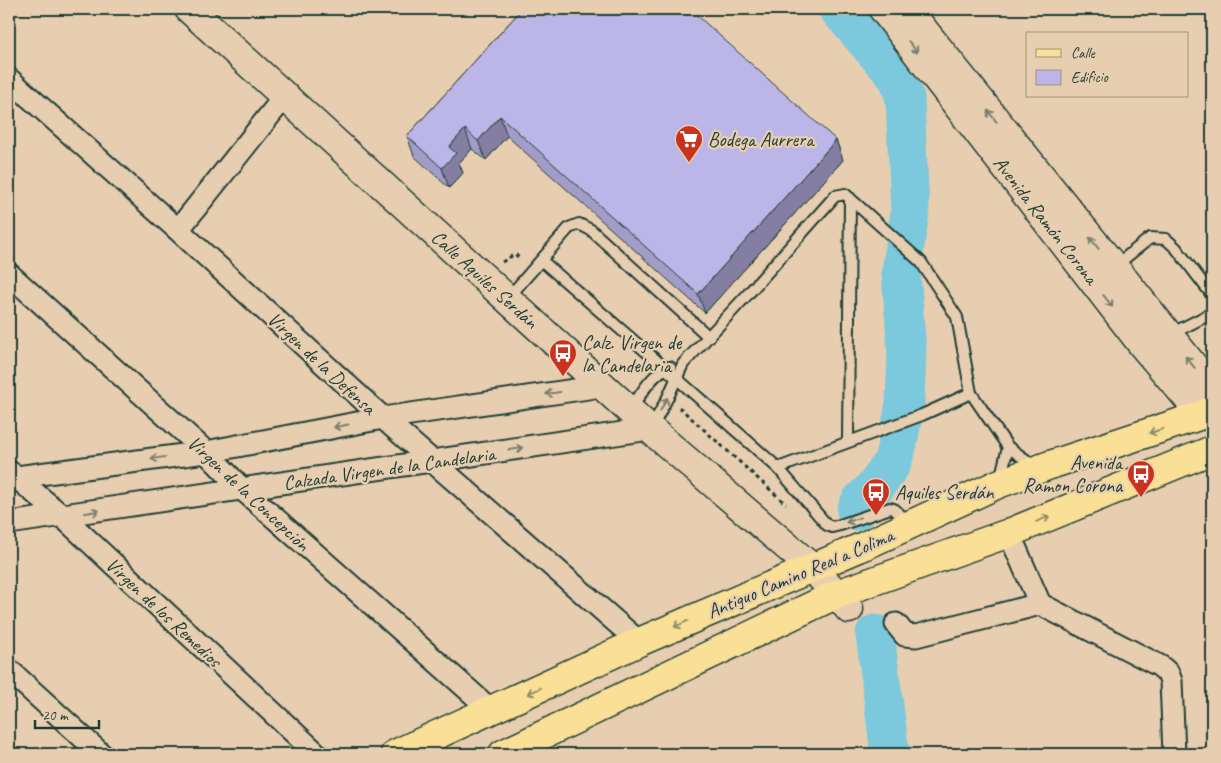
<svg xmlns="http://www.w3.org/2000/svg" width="1221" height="763" font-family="Caveat,sans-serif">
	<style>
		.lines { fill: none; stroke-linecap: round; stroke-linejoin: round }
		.river { stroke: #7cc8dc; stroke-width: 39 }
		.lane-casing { stroke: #1f3d34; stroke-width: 14 }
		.street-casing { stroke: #1f3d34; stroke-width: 25 }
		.secondary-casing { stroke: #1f3d34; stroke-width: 31 }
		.primary-casing { stroke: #1f3d34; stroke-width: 31 }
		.path { stroke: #1f3d34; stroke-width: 3; stroke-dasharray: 4 4; stroke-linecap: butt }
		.lane { stroke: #e8ceb0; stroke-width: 10 }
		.street { stroke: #e8ceb0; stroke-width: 21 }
		.secondary { stroke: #e8ceb0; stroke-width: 28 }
		.primary { stroke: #fadf96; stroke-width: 28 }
		.wall { fill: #a29dc8; stroke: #1f3d34 }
		.shaded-wall { fill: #847fa2; stroke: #1f3d34 }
		.building { fill: #bcb6e8; stroke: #1f3d34 }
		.oneway { stroke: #797e6c }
		.oneway2 { stroke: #8c8e65 }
		.labels { text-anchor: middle; stroke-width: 4.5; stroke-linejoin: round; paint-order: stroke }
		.poi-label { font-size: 20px; fill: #1f3d34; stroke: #e8ceb0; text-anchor: start }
		.street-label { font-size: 20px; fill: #1f3d34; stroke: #e8ceb0 }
	</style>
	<rect width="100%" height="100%" fill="#e8ceb0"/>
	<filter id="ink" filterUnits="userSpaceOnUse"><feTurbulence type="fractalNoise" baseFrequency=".02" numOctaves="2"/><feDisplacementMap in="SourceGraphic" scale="10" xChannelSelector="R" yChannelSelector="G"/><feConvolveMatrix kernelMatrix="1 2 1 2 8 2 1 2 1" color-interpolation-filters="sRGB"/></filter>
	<g filter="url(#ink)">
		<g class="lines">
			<path class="river" d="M 838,9 L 898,78 L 905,98 L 910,212 L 901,272 L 907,353 L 905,403 L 898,443 L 892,463 L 876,486 L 860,502 L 856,511
				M 875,634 L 890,754"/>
			<g class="lane-casing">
				<path id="lane" d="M 541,260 L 665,368 L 778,468 L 827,525 L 832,527 L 840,525 L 890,508 L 894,509 L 908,522
					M 1115,266 L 1150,238 L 1166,239 L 1176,248 L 1212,295
					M 508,298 L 569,228 L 579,224 L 591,230 L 709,337
					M 1169,335 L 1212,313
					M 630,411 C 638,398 654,370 670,367
					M 651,429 L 668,397 L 683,364 L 748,294 L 835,196 L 845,194 L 921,262 L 957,317 L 971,393 L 1008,447 L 1036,467
					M 848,441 L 850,198
					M 778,468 L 922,415 L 971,393
					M 1000,480 L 1008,447"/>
			</g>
			<g class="street-casing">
				<path id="street" d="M 9,79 L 178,230 L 383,418 L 639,642
					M 178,230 L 285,96
					M 9,274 L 206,452 L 242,489 L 491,710
					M 10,472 L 62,516 L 317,754
					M 9,478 L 206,452 L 383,418 L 602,386
					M 9,523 L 650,429
					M 1009,533 L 1040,604 L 1160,666 L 1168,673 L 1171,681 L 1174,754
					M 896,624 L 905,635 L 916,636 L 1040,604
					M 9,670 L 101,754"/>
			</g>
			<g class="secondary-casing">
				<path id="secondary" d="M 189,9 L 650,429 L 811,567 L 837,594 L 849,609
					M 883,9 L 1144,347 L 1202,415
					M 914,18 L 1212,389"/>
			</g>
			<g class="primary-casing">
				<path id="primary" d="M 395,754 L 639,642 L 866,545 L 998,484 L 1050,465 L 1202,415 L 1212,410
					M 503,754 L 837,594 L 1009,533 L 1212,450"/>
			</g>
			<path class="path" d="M 502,262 L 515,254 L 521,260
				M 679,407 L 786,504"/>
			<use href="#lane" class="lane"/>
			<use href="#street" class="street"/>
			<use href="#secondary" class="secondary"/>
			<use href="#primary" class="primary"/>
		</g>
		<path class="wall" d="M 522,9 L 836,140 L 843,160 L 705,313 L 507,136 L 486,160 L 472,149 L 459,163 L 463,173 L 449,188 L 414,156 L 407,136 Z"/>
		<path class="shaded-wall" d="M 500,116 L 507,136 L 486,160 L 478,141 Z
			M 465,129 L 472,149 L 459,163 L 463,173 L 449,188 L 442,168 L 449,147 Z
			M 836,140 L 843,160 L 705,313 L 698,294 Z"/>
		<path class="building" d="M 522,9 L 690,9 L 836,140 L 698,294 L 500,116 L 478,141 L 465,129 L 449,147 L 456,153 L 442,168 L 407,136 Z"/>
		<defs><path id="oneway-shaft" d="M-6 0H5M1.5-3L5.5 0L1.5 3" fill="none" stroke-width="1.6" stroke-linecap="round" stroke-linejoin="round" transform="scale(1.25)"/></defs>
		<g class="oneway">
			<use href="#oneway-shaft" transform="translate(913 47) rotate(52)"/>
			<use href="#oneway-shaft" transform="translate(992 116) rotate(-129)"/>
			<use href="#oneway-shaft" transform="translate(1094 243) rotate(-129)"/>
			<use href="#oneway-shaft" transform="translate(1108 301) rotate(52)"/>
			<use href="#oneway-shaft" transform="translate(1190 362) rotate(-129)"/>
			<use href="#oneway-shaft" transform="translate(553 393) rotate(172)"/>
			<use href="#oneway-shaft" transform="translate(664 404) rotate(-61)"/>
			<use href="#oneway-shaft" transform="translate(341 426) rotate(169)"/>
			<use href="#oneway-shaft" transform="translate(516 449) rotate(-8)"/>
			<use href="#oneway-shaft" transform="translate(158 458) rotate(172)"/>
			<use href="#oneway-shaft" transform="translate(92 512) rotate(-9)"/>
			<use href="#oneway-shaft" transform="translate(853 520) rotate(159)"/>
		</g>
		<g class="oneway2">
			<use href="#oneway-shaft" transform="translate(1156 431) rotate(162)"/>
			<use href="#oneway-shaft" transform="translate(1043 519) rotate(-22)"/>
			<use href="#oneway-shaft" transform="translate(681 624) rotate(156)"/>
			<use href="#oneway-shaft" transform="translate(534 691) rotate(155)"/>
		</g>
	</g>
	<defs>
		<g id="supermarket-pin" transform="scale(1.4375)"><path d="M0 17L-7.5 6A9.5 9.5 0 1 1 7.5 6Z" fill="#c8321e" stroke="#e8ceb0"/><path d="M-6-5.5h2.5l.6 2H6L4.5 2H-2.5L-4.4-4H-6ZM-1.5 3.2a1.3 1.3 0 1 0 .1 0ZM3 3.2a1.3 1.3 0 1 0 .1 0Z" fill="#fff"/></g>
		<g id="bus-pin" transform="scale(1.4375)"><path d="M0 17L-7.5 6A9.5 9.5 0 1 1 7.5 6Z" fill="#c8321e" stroke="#e8ceb0"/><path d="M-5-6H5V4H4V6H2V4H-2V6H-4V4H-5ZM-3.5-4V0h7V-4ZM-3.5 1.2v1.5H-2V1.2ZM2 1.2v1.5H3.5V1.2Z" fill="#fff"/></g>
	</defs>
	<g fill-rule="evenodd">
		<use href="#supermarket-pin" x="689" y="139"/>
		<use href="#bus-pin" x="563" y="353"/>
		<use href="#bus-pin" x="1141" y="474"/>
		<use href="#bus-pin" x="876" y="492"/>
	</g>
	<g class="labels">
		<g class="poi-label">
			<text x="708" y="146">Bodega Aurrera</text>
			<text x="582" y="349">Calz. Virgen de<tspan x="582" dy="23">la Candelaria</tspan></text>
			<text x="1122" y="469" text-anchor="end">Avenida<tspan x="1122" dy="23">Ramon Corona</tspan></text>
			<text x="895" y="499">Aquiles Serdán</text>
		</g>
		<g class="street-label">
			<text transform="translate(1046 220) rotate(52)" y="7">Avenida Ramón Corona</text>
			<text transform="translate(485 279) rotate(42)" y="7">Calle Aquiles Serdán</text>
			<text transform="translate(322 363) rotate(43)" y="7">Virgen de la Defensa</text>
			<text transform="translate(389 468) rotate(-8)" y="7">Calzada Virgen de la Candelaria</text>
			<text transform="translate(249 493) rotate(43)" y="7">Virgen de la Concepción</text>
			<text transform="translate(800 573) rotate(-23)" y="7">Antiguo Camino Real a Colima</text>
			<text transform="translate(164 612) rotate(43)" y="7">Virgen de los Remedios</text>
		</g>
	</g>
	<rect width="1221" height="763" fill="none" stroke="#e8ceb0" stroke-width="30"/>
	<rect x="15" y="15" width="1191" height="733" fill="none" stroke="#1f3d34" stroke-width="2" filter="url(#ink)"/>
	<rect x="1026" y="32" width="162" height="65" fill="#e8ceb0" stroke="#98947e"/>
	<rect x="1036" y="49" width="25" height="8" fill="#fadf96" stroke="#98947e"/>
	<text x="1071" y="58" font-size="15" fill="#1f3d34">Calle</text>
	<rect x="1036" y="70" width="25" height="15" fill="#bcb6e8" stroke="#98947e"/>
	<text x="1071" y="82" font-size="15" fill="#1f3d34">Edificio</text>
	<path d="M35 720v8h64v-8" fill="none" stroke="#1f3d34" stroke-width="2.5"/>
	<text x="42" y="720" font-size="15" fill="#1f3d34" stroke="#e8ceb0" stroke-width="4" paint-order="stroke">20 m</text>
</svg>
